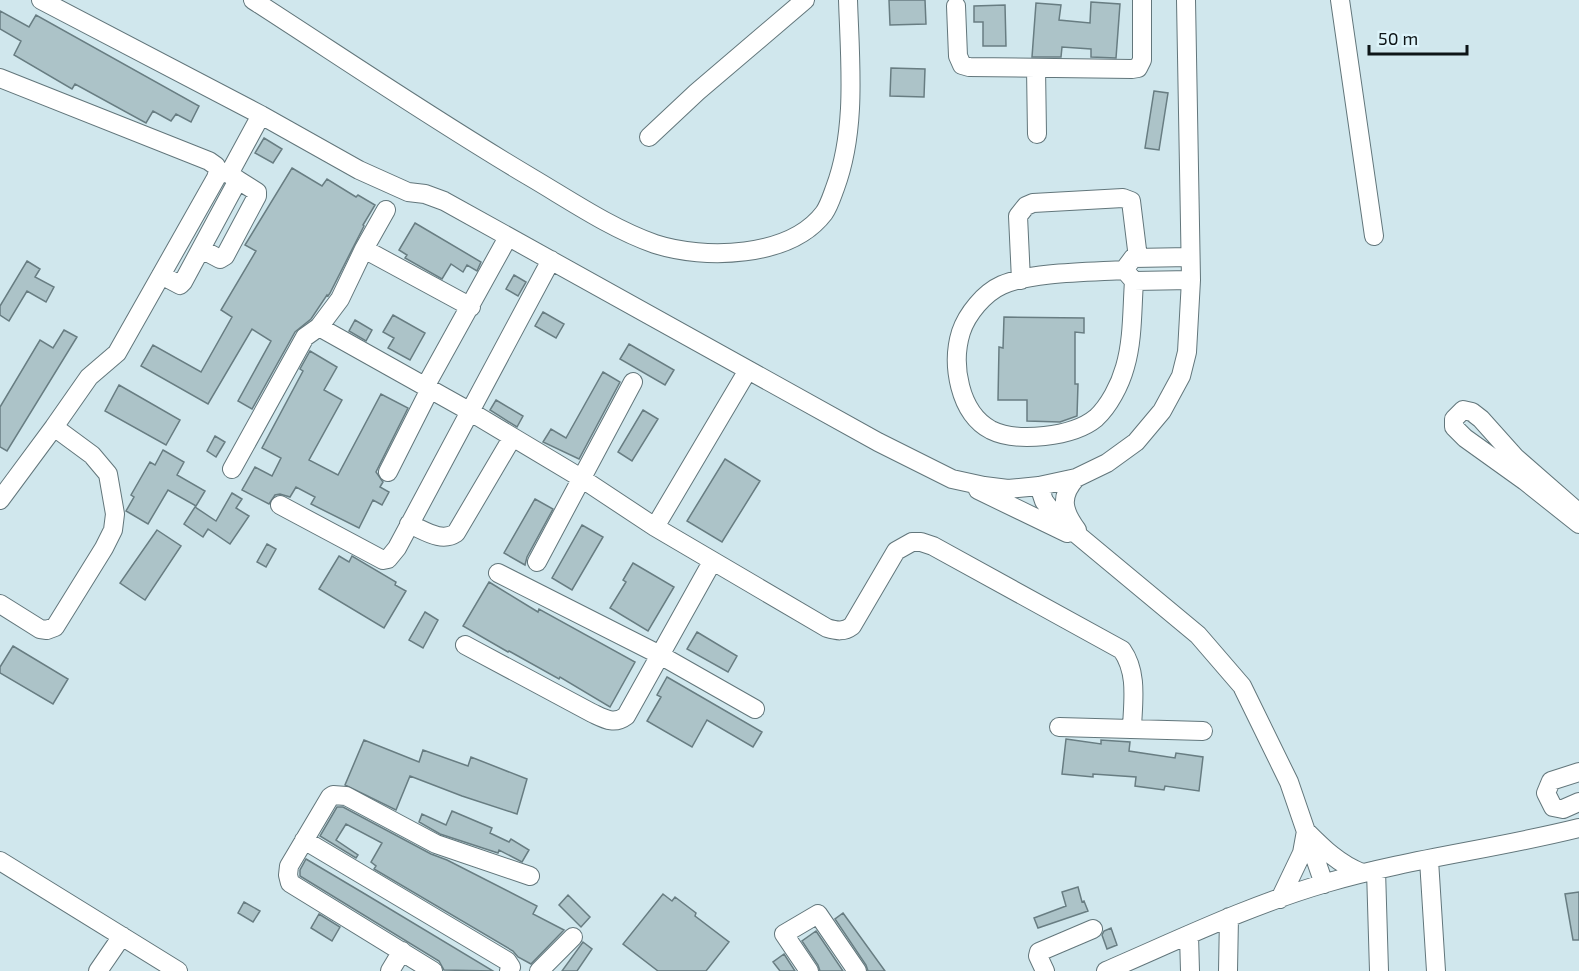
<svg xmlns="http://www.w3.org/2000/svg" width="1579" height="971" font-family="'Exo 2',sans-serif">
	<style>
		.building { fill: #acc3c8; stroke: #687d82; stroke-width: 1.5 }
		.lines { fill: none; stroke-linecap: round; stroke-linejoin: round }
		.minor-casing { stroke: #62767b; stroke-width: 20 }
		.minor { stroke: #fff; stroke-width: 18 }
	</style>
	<rect width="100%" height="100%" fill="#d0e7ed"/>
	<path class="building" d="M 889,0 L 925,0 L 926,24 L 890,25 Z
		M 1091,2 L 1120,4 L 1116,58 L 1091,57 L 1091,49 L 1062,47 L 1061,57 L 1032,57 L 1036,3 L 1061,5 L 1059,20 L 1090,23 Z
		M 1005,5 L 1006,46 L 983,46 L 983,22 L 974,22 L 974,6 Z
		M 0,11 L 29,27 L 36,15 L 199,106 L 191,122 L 176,114 L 171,121 L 153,111 L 146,123 L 75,84 L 72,89 L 14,55 L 21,41 L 0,29 Z
		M 891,68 L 925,69 L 924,97 L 890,96 Z
		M 1154,91 L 1168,93 L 1159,150 L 1145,148 Z
		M 264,138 L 282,149 L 273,163 L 255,153 Z
		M 292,168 L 322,186 L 327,179 L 356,197 L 358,195 L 375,205 L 363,225 L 364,226 L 330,293 L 328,296 L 327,295 L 311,319 L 295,332 L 252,409 L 238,401 L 271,341 L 252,329 L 208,404 L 141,366 L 153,345 L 201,372 L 232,317 L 221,310 L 256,251 L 245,245 Z
		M 415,223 L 481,262 L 477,271 L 467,265 L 463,272 L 451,264 L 442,279 L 405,258 L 407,255 L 399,250 Z
		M 27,261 L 40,269 L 35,277 L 54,287 L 46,302 L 27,291 L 9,321 L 0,315 L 0,306 Z
		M 514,275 L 526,282 L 518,296 L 506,289 Z
		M 543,312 L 564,324 L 556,338 L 535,326 Z
		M 393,315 L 425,333 L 410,360 L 388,348 L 394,338 L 383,332 Z
		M 1004,317 L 1084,318 L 1084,333 L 1075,332 L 1075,384 L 1078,384 L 1077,416 L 1060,422 L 1027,421 L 1027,400 L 998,400 L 999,347 L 1003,348 Z
		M 355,320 L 372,330 L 366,341 L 349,331 Z
		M 64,330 L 77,337 L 7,451 L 0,447 L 0,407 L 40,340 L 53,348 Z
		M 629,344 L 674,370 L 665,385 L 620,359 Z
		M 310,351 L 337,367 L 324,390 L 342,400 L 309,460 L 338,475 L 381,394 L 408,408 L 376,472 L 383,482 L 380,487 L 389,492 L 382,505 L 373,500 L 359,528 L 311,504 L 315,497 L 296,487 L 290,497 L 280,494 L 275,495 L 269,504 L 242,490 L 255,467 L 272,476 L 281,458 L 262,448 L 303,371 L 300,369 Z
		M 603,372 L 620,382 L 579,459 L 543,442 L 551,429 L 566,438 Z
		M 119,385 L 180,420 L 166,445 L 105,411 Z
		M 496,400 L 523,416 L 517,427 L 490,410 Z
		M 643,410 L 658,419 L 632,461 L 618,452 Z
		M 215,436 L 225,442 L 216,457 L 207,451 Z
		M 163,450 L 184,462 L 177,475 L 205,491 L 196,506 L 168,490 L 148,524 L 126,511 L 134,497 L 131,495 L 150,462 L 155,465 Z
		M 725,459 L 760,481 L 722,542 L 687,521 Z
		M 232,493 L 242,499 L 236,508 L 249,516 L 230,544 L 208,529 L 203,537 L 184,524 L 195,507 L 216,521 Z
		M 535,499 L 553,509 L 527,557 L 525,565 L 504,553 Z
		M 582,525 L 603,537 L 572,590 L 552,578 Z
		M 157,530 L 181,546 L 145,600 L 120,583 Z
		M 267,544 L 276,549 L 266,567 L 257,562 Z
		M 339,556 L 349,562 L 352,556 L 396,582 L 395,585 L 406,591 L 384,628 L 319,589 Z
		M 633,563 L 674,587 L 648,631 L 610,608 L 626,582 L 623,580 Z
		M 489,582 L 538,612 L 539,609 L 635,662 L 610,707 L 560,677 L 559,679 L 509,651 L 508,652 L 463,626 Z
		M 425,612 L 438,620 L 423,648 L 409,640 Z
		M 697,632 L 737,656 L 728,672 L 687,649 Z
		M 13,646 L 68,679 L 53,704 L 0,673 L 0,667 Z
		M 667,677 L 762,732 L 753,747 L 707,720 L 692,747 L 647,721 L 661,697 L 657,695 Z
		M 1066,739 L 1101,744 L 1101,740 L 1130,742 L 1129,751 L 1175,758 L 1176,753 L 1203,757 L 1199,791 L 1165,786 L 1164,790 L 1135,786 L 1136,777 L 1093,774 L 1093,777 L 1062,774 Z
		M 364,740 L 419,762 L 423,750 L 468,766 L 471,757 L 527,779 L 517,814 L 462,796 L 410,776 L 396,810 L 345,785 Z
		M 337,807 L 343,807 L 431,854 L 447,860 L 537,906 L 533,914 L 564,930 L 531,964 L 518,957 L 513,951 L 374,869 L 376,866 L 371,862 L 382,843 L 346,824 L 336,840 L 358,855 L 356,858 L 320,836 Z
		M 452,811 L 492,828 L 490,833 L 509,842 L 511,839 L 529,850 L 522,862 L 499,850 L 498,853 L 440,834 L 419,822 L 422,814 L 446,825 Z
		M 306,859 L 365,894 L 493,971 L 444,970 L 439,961 L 300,876 L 300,870 Z
		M 1078,887 L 1082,902 L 1084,901 L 1088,911 L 1038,928 L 1034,918 L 1066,906 L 1062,892 Z
		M 1579,892 L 1579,940 L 1573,940 L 1565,894 Z
		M 663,894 L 672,901 L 675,897 L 696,913 L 695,916 L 729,942 L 706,971 L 658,971 L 623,944 Z
		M 568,895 L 590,917 L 581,927 L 559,905 Z
		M 244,902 L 260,911 L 253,922 L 238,913 Z
		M 843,913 L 885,971 L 868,971 L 866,965 L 835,919 Z
		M 319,914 L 340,927 L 332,941 L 311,928 Z
		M 1111,928 L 1117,945 L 1107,949 L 1102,935 L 1104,931 Z
		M 816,931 L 843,971 L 820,971 L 818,965 L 802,941 Z
		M 583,942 L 592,949 L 577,971 L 562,971 Z
		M 784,954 L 795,971 L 780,971 L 773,962 Z"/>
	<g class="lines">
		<g class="minor-casing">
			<path id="minor" d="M 41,0 L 261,115 L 359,170 L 408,192 L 425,194 L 444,201 L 878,442 L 952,479 L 984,486 L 1008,489 L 1039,486 L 1076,478 L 1107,463 L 1136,442 L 1162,411 L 1181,376 L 1187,352 L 1191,280 L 1186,0
				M 253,0 C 346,60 437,122 532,178 C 571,201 612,229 655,244 C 704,260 790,258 824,213 C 829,206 832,196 835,188 C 857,129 850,62 848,0
				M 1340,0 L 1374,236
				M 956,6 L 958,56 L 962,65 L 969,67 L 1132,69 L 1138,68 L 1142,60 L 1142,0
				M 1036,68 L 1037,134
				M 0,78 L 209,161 L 216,166 L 218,171 L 229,174 L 261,115
				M 649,137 L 697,92 L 805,0
				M 201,249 L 220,259 L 225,256 L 257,196 L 257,192 L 238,180
				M 364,249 L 386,210
				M 1127,273 L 1134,281 L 1191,280
				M 161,275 L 180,285 L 183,282 L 238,180 L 229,174
				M 1021,280 L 1018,216 L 1026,206 L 1033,203 L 1123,198 L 1131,201 L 1138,258
				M 1134,281 C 1132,309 1133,340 1125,367 C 1120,385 1109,406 1096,418 C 1073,437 1017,443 991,430 C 959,413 951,364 961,332 C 967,314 984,293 1002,285 C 1031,272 1090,272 1124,270 L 1133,258 L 1190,257
				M 319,327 L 340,299 L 364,249 L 471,307
				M 425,387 L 508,237
				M 232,469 L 305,337 L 319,327 L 469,411 L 581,478 L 655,527 L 827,628 C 837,631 844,632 852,626 L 896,551 L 912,542 L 921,542 L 933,546 L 1122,650 C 1138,673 1133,701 1132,728
				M 388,472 L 430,389
				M 1076,478 C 1059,497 1063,511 1077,530
				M 1039,486 L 1044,501 L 1056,517 L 1198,635 L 1242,686 L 1289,782 L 1324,884
				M 978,490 L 1067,533
				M 0,500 L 54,427 L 89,377 L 117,353 L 216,178 L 218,171
				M 280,505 L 383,560 L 388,559 L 397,548 L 551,260
				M 1579,513 L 1515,457 L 1481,419 L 1472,412 L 1463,410 L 1454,419 L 1454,427 L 1465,438 L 1525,481 L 1579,524
				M 409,524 C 424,530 441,543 456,533 L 512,438
				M 655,527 L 748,370
				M 537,562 L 633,382
				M 498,573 L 660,655 L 755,709
				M 0,604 L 40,629 L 47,630 L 55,627 L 104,548 L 113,530 L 115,514 L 108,474 L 92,455 L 54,427
				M 465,645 L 592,713 C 605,719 614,725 626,716 L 712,562
				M 1059,727 L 1203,731
				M 1579,772 L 1551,781 L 1546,793 L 1553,807 L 1563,809 L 1579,802
				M 304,840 L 507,961 L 511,967 L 509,971
				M 1429,860 L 1436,971
				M 0,861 L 178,971
				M 1376,870 L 1379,971
				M 1280,899 L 1302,853 L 1306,831 C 1324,849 1339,864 1362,873
				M 1189,935 L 1190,971
				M 98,971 L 122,936
				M 390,971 L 402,951
				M 433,971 L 290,883 L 288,875 L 289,866 L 330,797 L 333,795 L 346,796 L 436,844 L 530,876
				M 539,971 L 573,937
				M 809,971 L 784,934 L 818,914 L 857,971
				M 1045,971 L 1038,956 L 1039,952 L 1093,929
				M 1106,971 C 1178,940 1250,905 1326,883 C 1408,859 1495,849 1579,828
				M 1228,971 L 1229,917"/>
		</g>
		<use href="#minor" class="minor"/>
	</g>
	<path d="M1369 45v9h98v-9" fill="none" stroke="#0d1517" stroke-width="3"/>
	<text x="1378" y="45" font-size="18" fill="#0d1517" stroke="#ddf4fa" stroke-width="4.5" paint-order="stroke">50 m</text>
</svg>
